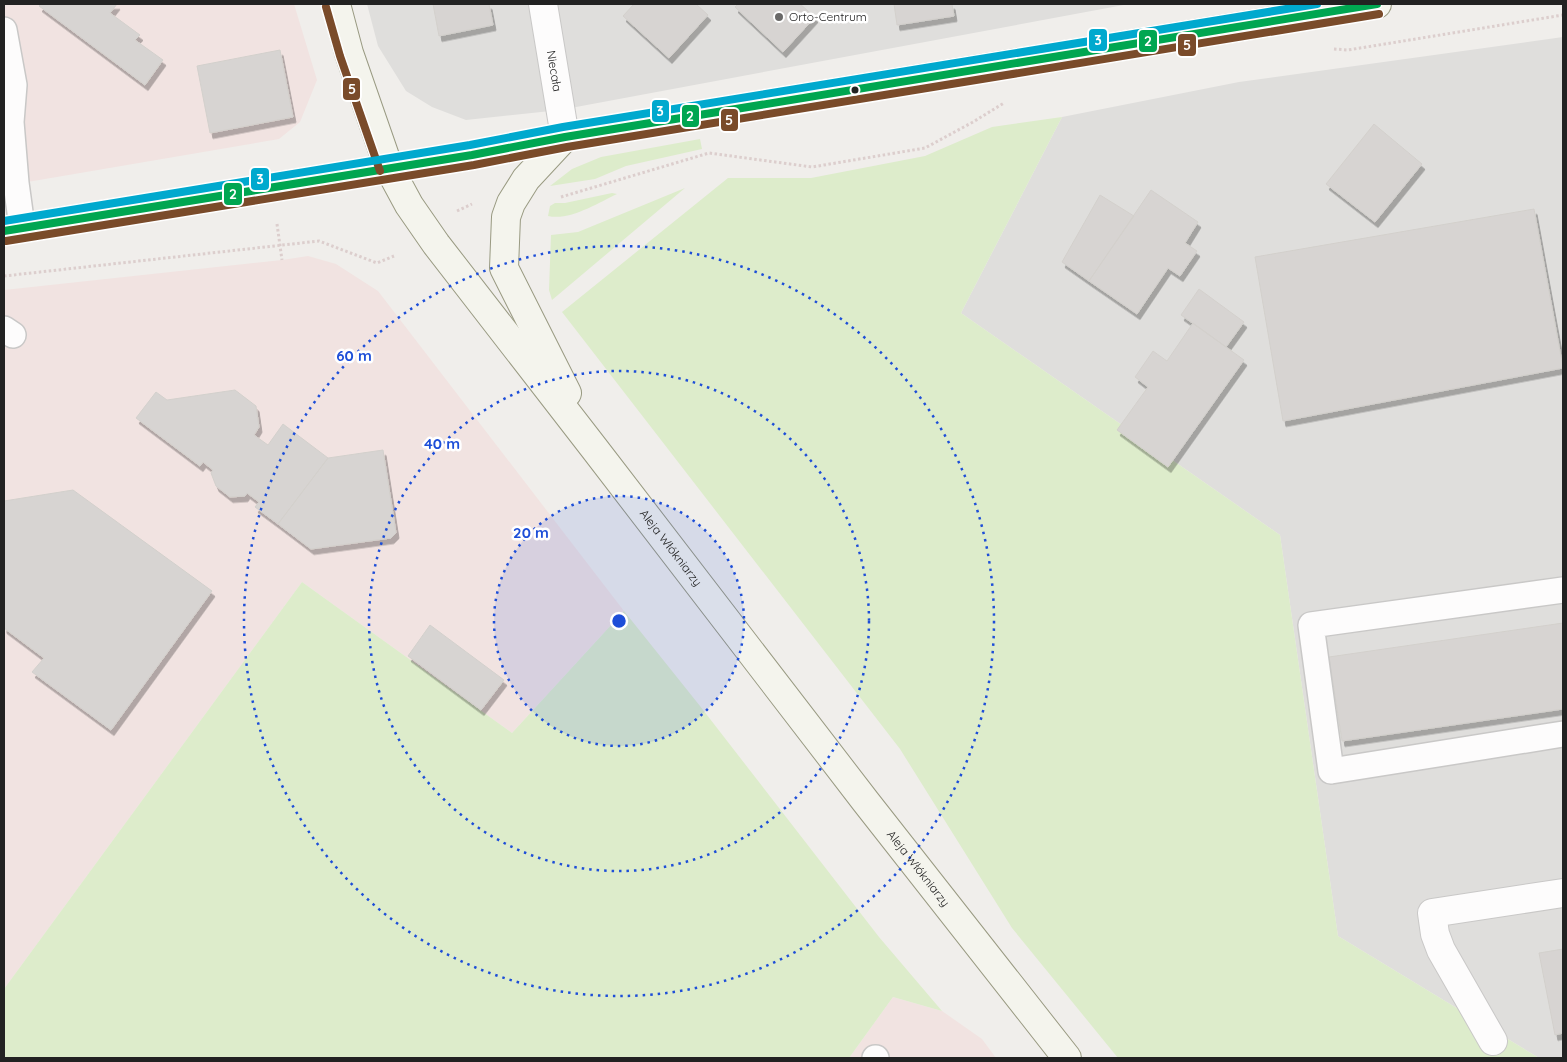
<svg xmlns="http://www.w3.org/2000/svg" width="1567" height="1062" font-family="Quicksand,sans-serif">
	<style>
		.residential { fill: #dfdedc }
		.commercial { fill: #f1e3e1 }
		.grass { fill: #ddeccb }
		.building { fill: #d7d4d2; stroke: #d3d0cc; filter: url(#shadow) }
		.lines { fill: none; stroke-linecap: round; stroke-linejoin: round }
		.lane-casing { stroke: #c9c8c7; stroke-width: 28 }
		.street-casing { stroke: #c9c8c7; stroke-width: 30 }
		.secondary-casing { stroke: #999a82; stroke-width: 30 }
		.path { stroke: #dccecd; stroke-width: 3; stroke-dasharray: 2.5 2.5; stroke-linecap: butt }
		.lane { stroke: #fdfcfc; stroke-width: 25 }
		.street { stroke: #fdfcfc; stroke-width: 28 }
		.secondary { stroke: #f4f4ed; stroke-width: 28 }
		.bus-1-casing { stroke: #fff; stroke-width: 11 }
		.bus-2-casing { stroke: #fff; stroke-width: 11 }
		.bus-3-casing { stroke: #fff; stroke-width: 11 }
		.bus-1 { stroke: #00a651; stroke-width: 8 }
		.bus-2 { stroke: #7a4b2a; stroke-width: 8 }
		.bus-3 { stroke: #00a9ce; stroke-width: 8 }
		.ring { fill: none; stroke: #1d4ed8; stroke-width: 2.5; stroke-dasharray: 2.5 5 }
		.poi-dot { fill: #6a6968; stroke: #fff; stroke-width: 2 }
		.bus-dot { fill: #222; stroke: #fff; stroke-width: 2 }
		.labels { text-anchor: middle; stroke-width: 5; stroke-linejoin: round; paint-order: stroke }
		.poi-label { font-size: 12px; fill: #222; stroke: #fff; text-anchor: start }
		.street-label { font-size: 12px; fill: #222; stroke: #fff }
		.centre { fill: #1d4ed8; stroke: #fff; stroke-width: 2.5 }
		.ring-label { font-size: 15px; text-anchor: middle; font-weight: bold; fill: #1d4ed8; stroke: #fff; stroke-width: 5; stroke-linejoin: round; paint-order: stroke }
		.line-badge { stroke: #fff; stroke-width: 2 }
		.badge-label { font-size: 14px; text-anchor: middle; font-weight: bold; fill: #fff }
	</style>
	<defs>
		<filter id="shadow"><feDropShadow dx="3" dy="5.5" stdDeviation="0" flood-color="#0004"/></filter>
	</defs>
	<rect width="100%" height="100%" fill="#f0eeeb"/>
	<path class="residential" d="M 367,4 L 1129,4 L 560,110 L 466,120 L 432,107 L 406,91 L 378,46 Z
		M 1563,37 L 1563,1058 L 1539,1058 L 1338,936 L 1280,535 L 961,313 L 1062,117 L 1239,82 Z"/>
	<path class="commercial" d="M 4,4 L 294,4 L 317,80 L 300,122 L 279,139 L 4,186 Z
		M 308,256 L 336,264 L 378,291 L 624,611 L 512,733 L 302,582 L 4,989 L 4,290 L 282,260 Z
		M 893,997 L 942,1011 L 982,1039 L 996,1058 L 849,1058 Z"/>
	<path class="grass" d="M 1062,117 L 961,313 L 1280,535 L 1338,936 L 1539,1058 L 1118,1058 L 1012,928 L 900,749 L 562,312 L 728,178 L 811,178 L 925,156 L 992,127 Z
		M 700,139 L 702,149 L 626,166 L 595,179 L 550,186 L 572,169 L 601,157 Z
		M 685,188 L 552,300 L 549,290 L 551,235 L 578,232 Z
		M 612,193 L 617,194 C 598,203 570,221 548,216 L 550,206 L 555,203 L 565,203 Z
		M 302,582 L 512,733 L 624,611 L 700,706 L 879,937 L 942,1011 L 893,997 L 849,1058 L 4,1058 L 4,989 Z"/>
	<path class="building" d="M 41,4 L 117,4 L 110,13 L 140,35 L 135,40 L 163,60 L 145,85 L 39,6 Z
		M 433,4 L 489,4 L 493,25 L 439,36 Z
		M 634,4 L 696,4 L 708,15 L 669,58 L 623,16 Z
		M 738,4 L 800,4 L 815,17 L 783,52 L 735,7 Z
		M 894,4 L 952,4 L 954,16 L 897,25 Z
		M 280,50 L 293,117 L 210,133 L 197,66 Z
		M 1374,124 L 1422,164 L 1375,222 L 1326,184 Z
		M 1151,190 L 1198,222 L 1185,243 L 1197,251 L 1180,276 L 1168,268 L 1137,314 L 1089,281 Z
		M 1100,195 L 1134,216 L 1089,281 L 1062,262 Z
		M 1534,209 L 1563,368 L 1283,421 L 1255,257 Z
		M 1199,289 L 1244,322 L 1226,347 L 1181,315 Z
		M 1193,323 L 1244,360 L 1168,467 L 1117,430 L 1148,387 L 1135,377 L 1153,351 L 1167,361 Z
		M 235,390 L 256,406 L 259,427 L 254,435 L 268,445 L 283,424 L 328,458 L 278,524 L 255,507 L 259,502 L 247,493 L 245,496 L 230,497 L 216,486 L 211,473 L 213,470 L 203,462 L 200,466 L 136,418 L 156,392 L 167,400 Z
		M 383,450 L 396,533 L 391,538 L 311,549 L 278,524 L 328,458 Z
		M 73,490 L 212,591 L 111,730 L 32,672 L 44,658 L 4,628 L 4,501 Z
		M 1563,623 L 1563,709 L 1342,741 L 1329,657 Z
		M 430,625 L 504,680 L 481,710 L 408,656 Z
		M 1563,949 L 1563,1033 L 1555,1035 L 1539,953 Z"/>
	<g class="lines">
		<g class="lane-casing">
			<path id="lane" d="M 4,30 L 14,85 L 11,122 L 16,183 L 22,227
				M 4,329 L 13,335
				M 1563,590 L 1311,625 L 1331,771 L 1563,734
				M 875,1058 L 876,1058"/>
		</g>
		<g class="street-casing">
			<g id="street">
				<path id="s1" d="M 543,4 L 565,137"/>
				<path d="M 1493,1041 L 1441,950 L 1435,934 L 1432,913 L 1563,893"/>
			</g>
		</g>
		<g class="secondary-casing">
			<g id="secondary">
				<path id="s2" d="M 336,4 L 349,53 L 389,168 L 409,205 L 436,244 L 594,448 L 866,802 L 1067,1058"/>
				<path d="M 565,137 L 526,179 L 511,203 L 506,217 L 504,268 L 567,393"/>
				<path d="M 4,231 L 472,155 L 565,137 L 1377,4"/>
			</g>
		</g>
		<path class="path" d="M 1334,49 L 1348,50 L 1563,15
			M 561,197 L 709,153 L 812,167 L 925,148 L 973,122 L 1004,103
			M 457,211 L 472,204
			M 277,224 L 282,260
			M 4,276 L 319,241 L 377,263 L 394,256"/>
		<use href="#lane" class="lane"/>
		<use href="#street" class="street"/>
		<use href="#secondary" class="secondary"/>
		<g class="bus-1-casing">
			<path id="bus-1" d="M 4,231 L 472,155 L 565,137 L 1377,4"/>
		</g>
		<g class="bus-2-casing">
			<path id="bus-2" d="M 326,7 L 340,56 L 380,171
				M 6,241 L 474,165 L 567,147 L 1379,14"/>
		</g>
		<g class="bus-3-casing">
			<path id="bus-3" d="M 4,221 L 470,145 L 563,127 L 1317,4"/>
		</g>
		<use href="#bus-1" class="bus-1"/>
		<use href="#bus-2" class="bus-2"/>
		<use href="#bus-3" class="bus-3"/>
	</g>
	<circle cx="619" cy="621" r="125" fill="#1d4ed8" fill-opacity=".12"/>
	<g class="ring">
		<circle cx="619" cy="621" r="125"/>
		<circle cx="619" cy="621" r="250"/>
		<circle cx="619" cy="621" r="375"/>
	</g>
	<circle class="poi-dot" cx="779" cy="17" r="5"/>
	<circle class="bus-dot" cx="855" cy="90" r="4.5"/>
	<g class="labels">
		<g class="poi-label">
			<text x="789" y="21">Orto-Centrum</text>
		</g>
		<g class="street-label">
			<text dy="4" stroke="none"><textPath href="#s1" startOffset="68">Niecała</textPath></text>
			<text dy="4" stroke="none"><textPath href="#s2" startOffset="646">Aleja Włókniarzy</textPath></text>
			<text dy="4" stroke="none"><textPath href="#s2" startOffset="1051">Aleja Włókniarzy</textPath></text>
		</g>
	</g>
	<circle cx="619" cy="621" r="8" class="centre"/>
	<g class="ring-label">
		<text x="354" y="361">60 m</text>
		<text x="442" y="449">40 m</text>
		<text x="531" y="538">20 m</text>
	</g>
	<g class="line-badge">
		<rect x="1088" y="28" width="20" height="24" rx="5" fill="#00a9ce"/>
		<rect x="1138" y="29" width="20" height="24" rx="5" fill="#00a651"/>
		<rect x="1177" y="33" width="20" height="24" rx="5" fill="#7a4b2a"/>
		<rect x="342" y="77" width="19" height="24" rx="5" fill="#7a4b2a"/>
		<rect x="651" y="99" width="19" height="24" rx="5" fill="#00a9ce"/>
		<rect x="681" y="104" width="19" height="24" rx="5" fill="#00a651"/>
		<rect x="720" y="108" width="19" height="24" rx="5" fill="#7a4b2a"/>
		<rect x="250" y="167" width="20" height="24" rx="5" fill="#00a9ce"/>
		<rect x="223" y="182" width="20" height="24" rx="5" fill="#00a651"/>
	</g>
	<g class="badge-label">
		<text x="1098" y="45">3</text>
		<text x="1148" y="46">2</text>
		<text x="1187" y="50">5</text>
		<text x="352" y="94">5</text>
		<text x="660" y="116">3</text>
		<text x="690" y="121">2</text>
		<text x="729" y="125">5</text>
		<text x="260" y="184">3</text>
		<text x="233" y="199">2</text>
	</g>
	<rect width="1567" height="1062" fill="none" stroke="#222222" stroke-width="10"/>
</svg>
